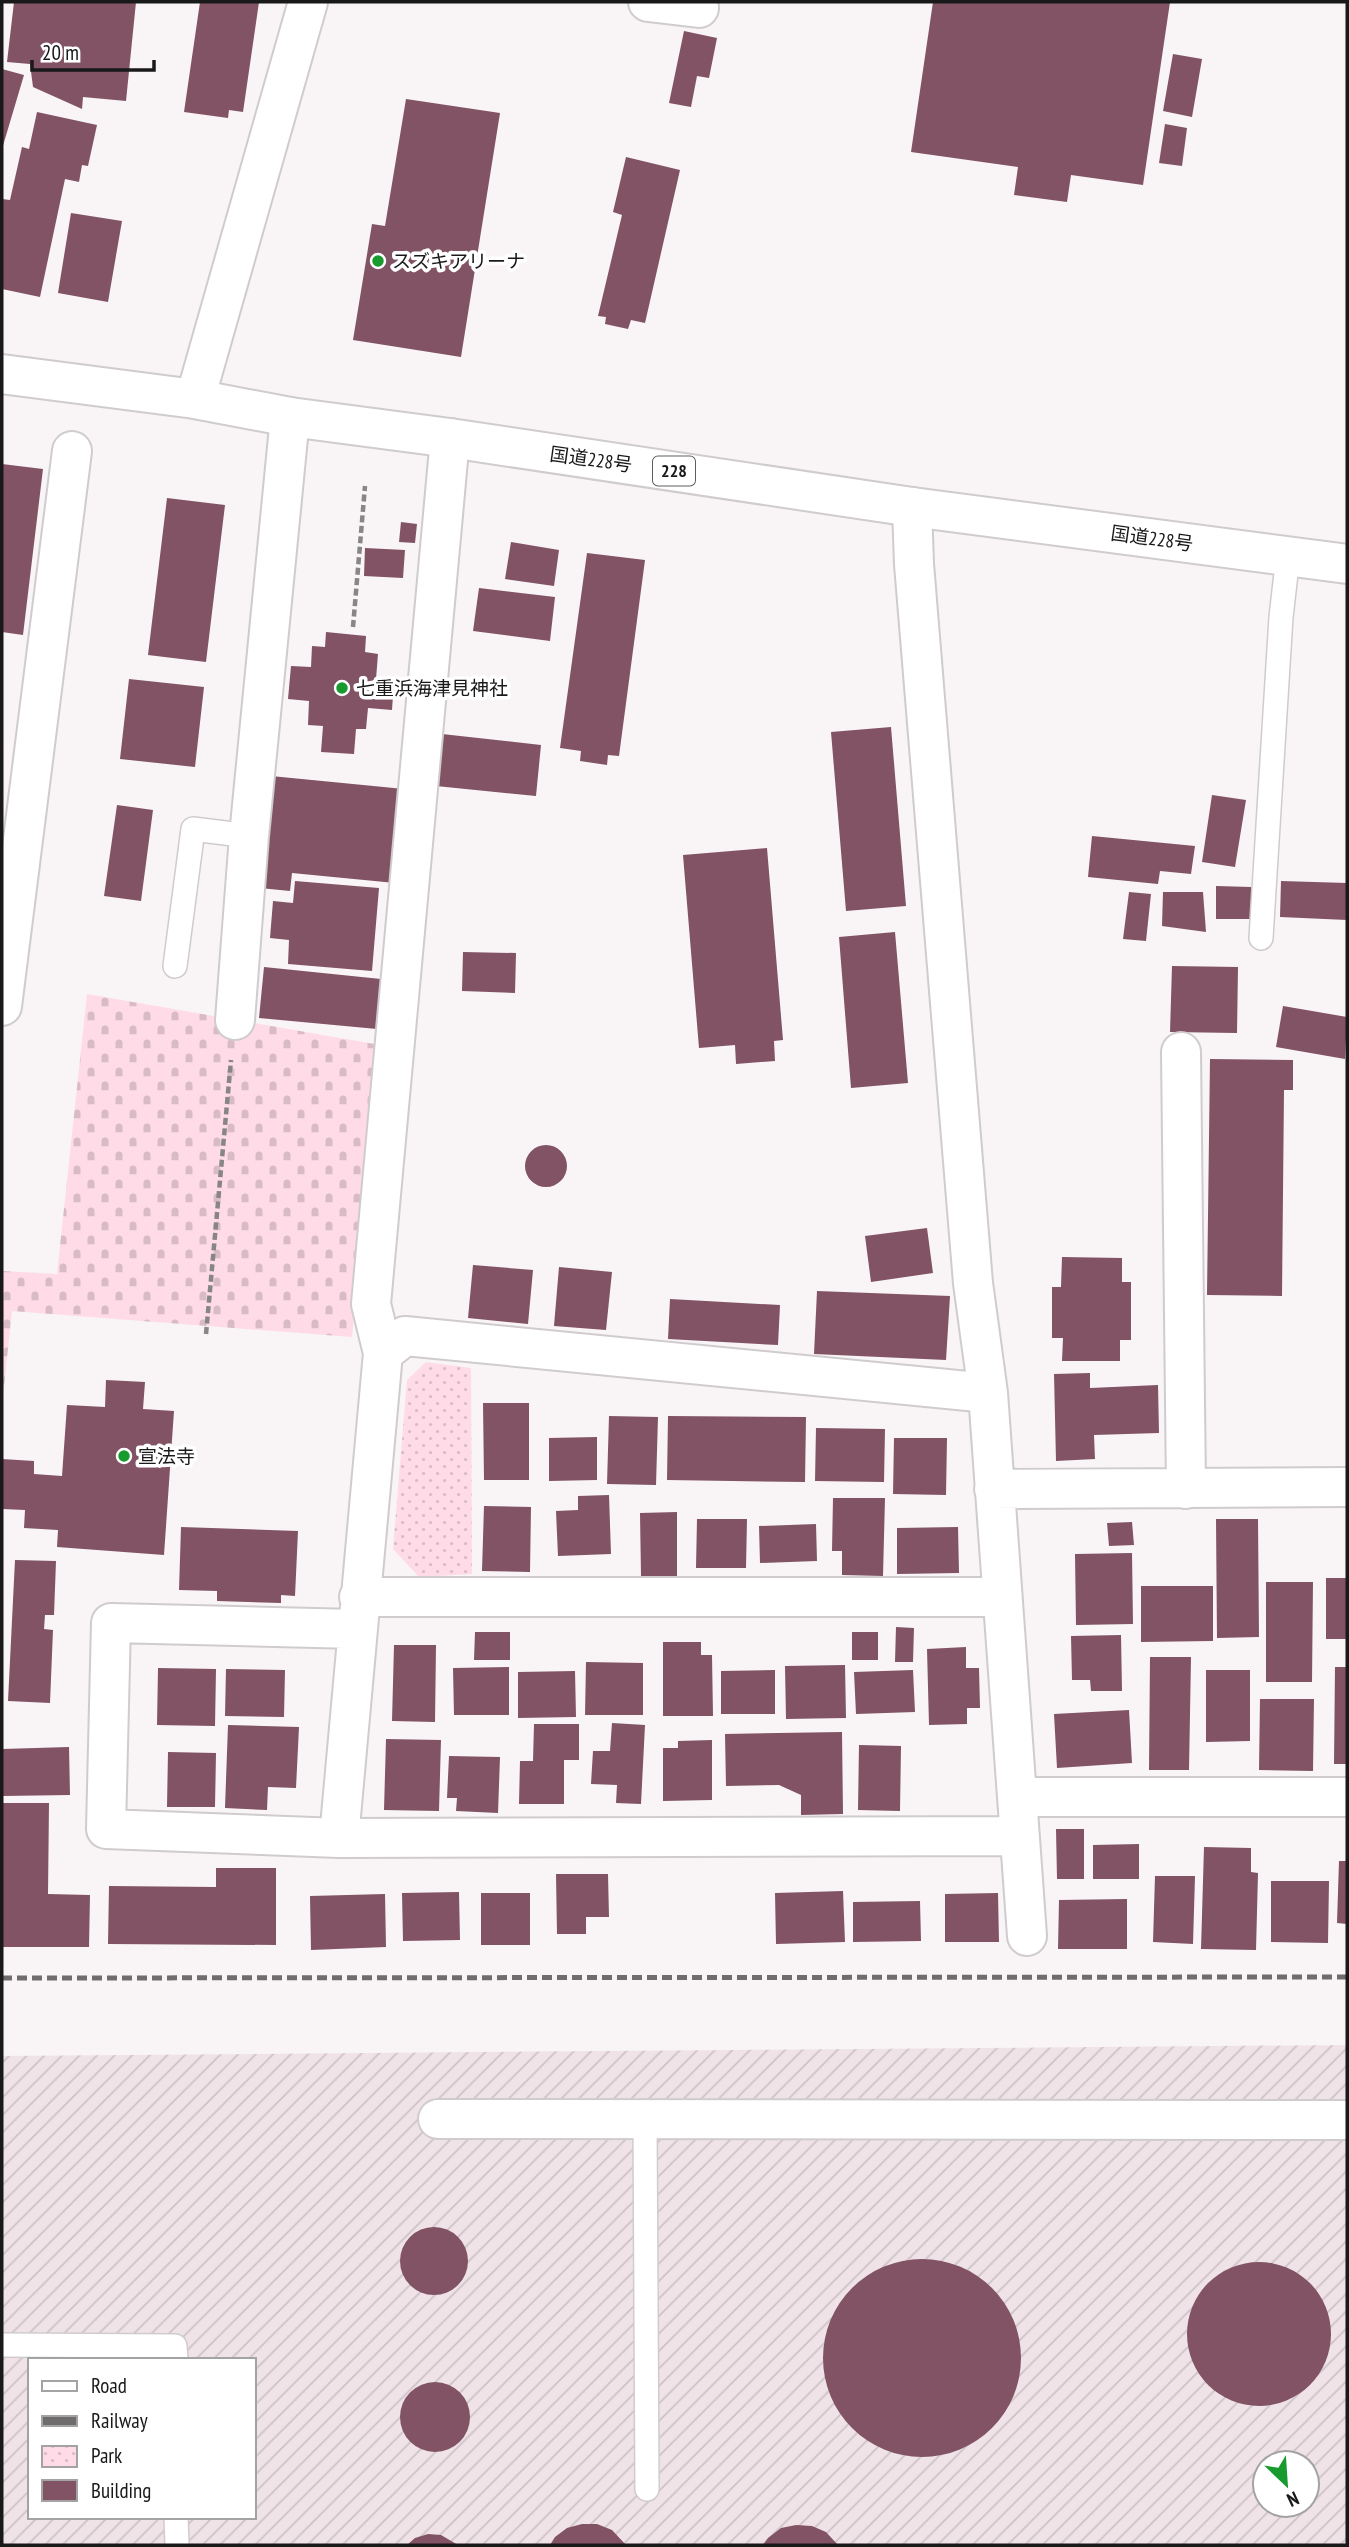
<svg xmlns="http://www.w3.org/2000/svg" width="1349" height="2547" font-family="'PT Sans Narrow','Noto Sans JP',sans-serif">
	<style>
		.industrial { fill: url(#industrial-furrows); fill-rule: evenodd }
		.cemetery { fill: url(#cemetery-stones) }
		.park { fill: url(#park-dots) }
		.building { fill: #815365 }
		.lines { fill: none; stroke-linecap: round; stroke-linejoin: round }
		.lane-casing { stroke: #d0cccd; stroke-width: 26 }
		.street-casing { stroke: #d0cccd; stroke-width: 42 }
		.highway-casing { stroke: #d0cccd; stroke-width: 42 }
		.path { stroke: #888586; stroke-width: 4.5; stroke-dasharray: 7 3.5; stroke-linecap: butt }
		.lane { stroke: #fff; stroke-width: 23 }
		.street { stroke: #fff; stroke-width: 38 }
		.highway { stroke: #fff; stroke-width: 38 }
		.rail { stroke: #6e6c6d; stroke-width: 5; stroke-dasharray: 10 5; stroke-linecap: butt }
		.poi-dot { fill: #189a2f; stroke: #fff; stroke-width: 2.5 }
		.labels { text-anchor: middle; stroke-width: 7; stroke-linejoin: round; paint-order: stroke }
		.shield { fill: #fff; stroke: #5f5e5e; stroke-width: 2 }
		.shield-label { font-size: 18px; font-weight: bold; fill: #1a1919 }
		.poi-label { font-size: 19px; fill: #1a1919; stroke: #fff; text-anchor: start }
		.street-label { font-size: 19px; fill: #1a1919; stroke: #fff }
	</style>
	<defs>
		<pattern id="industrial-furrows" width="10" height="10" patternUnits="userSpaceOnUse" patternTransform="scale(1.75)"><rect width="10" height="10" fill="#f0e3e7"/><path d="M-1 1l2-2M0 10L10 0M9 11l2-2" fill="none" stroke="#cdc2c6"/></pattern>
		<pattern id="cemetery-stones" width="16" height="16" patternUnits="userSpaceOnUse" patternTransform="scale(1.75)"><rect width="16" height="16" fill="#fedbe7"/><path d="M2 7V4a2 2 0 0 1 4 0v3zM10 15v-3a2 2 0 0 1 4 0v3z" fill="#d9bbc6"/></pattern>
		<pattern id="park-dots" width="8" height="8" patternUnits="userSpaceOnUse" patternTransform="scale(1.75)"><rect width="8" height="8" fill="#fedbe7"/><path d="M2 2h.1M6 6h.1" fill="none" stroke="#d9bbc6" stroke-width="1.8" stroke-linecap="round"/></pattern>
	</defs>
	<rect width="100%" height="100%" fill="#f9f4f6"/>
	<path class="industrial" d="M 1347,2045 L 1347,2545 L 2,2545 L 2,2056 ZM 30,2360 L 254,2360 L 254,2517 L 30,2517 ZM 1265,2463 L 1307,2463 L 1307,2505 L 1265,2505 Z"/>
	<path class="cemetery" d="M 87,994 L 380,1045 L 352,1337 L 12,1311 L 2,1406 L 2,1271 L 57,1274 Z"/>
	<path class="park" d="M 426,1362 L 471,1368 L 472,1574 L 419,1577 L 393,1549 L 407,1380 Z"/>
	<path class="building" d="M 14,2 L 136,2 L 126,101 L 83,97 L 82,109 L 33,87 L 30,64 L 7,62 Z
		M 200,2 L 259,2 L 243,112 L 229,110 L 228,118 L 184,112 Z
		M 933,2 L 1170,2 L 1143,185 L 1071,175 L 1067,202 L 1014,195 L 1018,167 L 911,152 Z
		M 684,31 L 717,38 L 709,78 L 697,76 L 691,107 L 669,103 Z
		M 1173,54 L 1202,59 L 1192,117 L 1163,111 Z
		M 2,69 L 24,75 L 2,149 Z
		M 406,99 L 500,113 L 461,357 L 353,340 L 372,224 L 385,226 Z
		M 37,112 L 97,125 L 88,166 L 82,165 L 79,182 L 65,179 L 40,297 L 2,289 L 2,199 L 10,200 L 22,147 L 29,149 Z
		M 1165,124 L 1187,128 L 1182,166 L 1159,163 Z
		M 626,157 L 680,170 L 645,323 L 631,320 L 628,329 L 605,324 L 606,317 L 598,316 L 622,215 L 613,212 Z
		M 71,213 L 122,221 L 108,302 L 58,293 Z
		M 2,464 L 43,469 L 23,635 L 2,632 Z
		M 167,498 L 225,505 L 206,662 L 148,655 Z
		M 401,522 L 417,524 L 415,543 L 399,542 Z
		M 511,542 L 559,550 L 554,586 L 505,579 Z
		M 365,548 L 405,550 L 403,578 L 364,576 Z
		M 587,553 L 645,560 L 619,756 L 608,755 L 607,765 L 580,761 L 581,751 L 560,748 Z
		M 479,588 L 555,597 L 550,641 L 473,631 Z
		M 326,632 L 366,636 L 365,652 L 378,654 L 376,679 L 394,680 L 392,710 L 368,708 L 366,729 L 356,729 L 354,754 L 321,752 L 323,726 L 308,725 L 309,701 L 288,699 L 291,666 L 311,667 L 312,646 L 325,647 Z
		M 129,679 L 204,687 L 195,767 L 120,759 Z
		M 891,727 L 906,906 L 846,911 L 831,732 Z
		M 442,734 L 541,745 L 536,796 L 436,786 Z
		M 271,776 L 404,789 L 395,883 L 292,873 L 290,891 L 260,888 Z
		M 1212,795 L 1246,800 L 1235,867 L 1202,862 Z
		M 117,805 L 153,810 L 141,901 L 104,896 Z
		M 1092,836 L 1195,846 L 1191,874 L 1160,871 L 1158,884 L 1088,877 Z
		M 767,848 L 783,1040 L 774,1041 L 775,1061 L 736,1064 L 735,1045 L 699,1048 L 683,855 Z
		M 295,881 L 379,888 L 372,971 L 288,964 L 289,940 L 270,938 L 273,901 L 293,903 Z
		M 1281,881 L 1347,883 L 1347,920 L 1280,917 Z
		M 1216,886 L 1251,887 L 1251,919 L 1216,919 Z
		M 1129,892 L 1151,894 L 1146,941 L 1123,939 Z
		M 1163,892 L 1203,892 L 1206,932 L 1162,926 Z
		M 895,932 L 908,1083 L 851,1088 L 839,937 Z
		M 463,952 L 516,953 L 515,993 L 462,991 Z
		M 1172,966 L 1238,967 L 1237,1033 L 1170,1032 Z
		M 264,967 L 381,979 L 377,1029 L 259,1018 Z
		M 1283,1006 L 1347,1017 L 1345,1059 L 1276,1047 Z
		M 1210,1059 L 1293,1060 L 1293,1090 L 1284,1090 L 1282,1296 L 1207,1295 Z
		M525 1166a21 21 0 1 1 42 0a21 21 0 1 1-42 0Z
		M 927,1228 L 933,1273 L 871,1282 L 865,1236 Z
		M 1062,1257 L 1122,1258 L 1122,1282 L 1131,1282 L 1131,1340 L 1120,1340 L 1120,1361 L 1062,1361 L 1063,1338 L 1052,1338 L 1052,1287 L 1061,1287 Z
		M 473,1265 L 533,1270 L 528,1324 L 468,1318 Z
		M 559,1267 L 612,1272 L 606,1330 L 554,1326 Z
		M 817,1291 L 950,1296 L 946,1360 L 814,1354 Z
		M 670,1299 L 780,1305 L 778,1345 L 668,1339 Z
		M 1090,1373 L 1090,1388 L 1158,1385 L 1159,1433 L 1094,1435 L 1095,1459 L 1056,1461 L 1054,1374 Z
		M 106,1380 L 145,1382 L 143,1409 L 174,1411 L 164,1555 L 57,1547 L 58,1530 L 24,1528 L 25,1510 L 2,1509 L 2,1459 L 34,1461 L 34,1474 L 62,1476 L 67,1405 L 105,1407 Z
		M 483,1403 L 529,1403 L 529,1480 L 484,1480 Z
		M 609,1416 L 658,1417 L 656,1485 L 607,1484 Z
		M 668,1416 L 806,1417 L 805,1482 L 667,1480 Z
		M 816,1428 L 885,1429 L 884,1482 L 815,1481 Z
		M 597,1437 L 597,1480 L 549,1481 L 549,1438 Z
		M 894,1438 L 947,1438 L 946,1495 L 893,1494 Z
		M 609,1495 L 611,1554 L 558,1556 L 556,1511 L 578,1510 L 578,1496 Z
		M 833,1498 L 885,1498 L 883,1576 L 842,1575 L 842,1551 L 832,1551 Z
		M 484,1506 L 531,1507 L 530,1572 L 482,1571 Z
		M 677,1512 L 677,1576 L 641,1576 L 640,1513 Z
		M 697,1519 L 747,1519 L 746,1568 L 696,1568 Z
		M 1216,1519 L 1258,1519 L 1259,1637 L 1217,1638 Z
		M 1132,1522 L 1134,1545 L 1109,1546 L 1107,1523 Z
		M 816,1524 L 817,1561 L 760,1563 L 759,1526 Z
		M 181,1527 L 298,1531 L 295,1596 L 281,1595 L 281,1603 L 217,1601 L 217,1591 L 179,1590 Z
		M 958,1527 L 959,1573 L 897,1574 L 897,1528 Z
		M 1132,1553 L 1133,1624 L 1076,1625 L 1075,1554 Z
		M 15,1560 L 56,1561 L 54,1615 L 45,1615 L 44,1629 L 53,1630 L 50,1703 L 8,1701 Z
		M 1326,1578 L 1347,1578 L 1347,1639 L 1326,1639 Z
		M 1266,1582 L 1313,1582 L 1312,1682 L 1266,1682 Z
		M 1141,1586 L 1213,1586 L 1213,1641 L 1141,1642 Z
		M 896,1627 L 914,1628 L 913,1662 L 895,1662 Z
		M 475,1632 L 510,1632 L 510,1660 L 474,1660 Z
		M 852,1632 L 878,1632 L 878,1660 L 852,1660 Z
		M 1121,1635 L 1122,1691 L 1091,1691 L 1090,1680 L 1072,1680 L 1071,1636 Z
		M 663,1642 L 701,1642 L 701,1655 L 712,1655 L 713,1716 L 663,1716 Z
		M 394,1645 L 436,1645 L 435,1722 L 392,1721 Z
		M 966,1647 L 966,1668 L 979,1668 L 980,1708 L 967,1708 L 967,1724 L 929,1725 L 927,1649 Z
		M 1150,1657 L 1191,1657 L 1189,1770 L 1149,1770 Z
		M 586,1662 L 643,1663 L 643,1715 L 585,1715 Z
		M 845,1665 L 846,1718 L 786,1719 L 785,1666 Z
		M 509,1667 L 509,1715 L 454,1715 L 453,1668 Z
		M 1335,1667 L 1347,1667 L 1347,1764 L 1334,1764 Z
		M 158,1668 L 216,1669 L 215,1726 L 157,1725 Z
		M 226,1669 L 285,1670 L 284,1717 L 225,1716 Z
		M 775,1670 L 775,1714 L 721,1714 L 721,1671 Z
		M 913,1670 L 915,1712 L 856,1714 L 854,1672 Z
		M 1206,1670 L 1250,1670 L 1250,1741 L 1206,1742 Z
		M 575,1671 L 576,1717 L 518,1718 L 518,1672 Z
		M 1260,1699 L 1314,1699 L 1313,1771 L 1259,1770 Z
		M 1129,1710 L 1132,1763 L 1057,1768 L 1054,1714 Z
		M 612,1723 L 645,1725 L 641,1804 L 616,1803 L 617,1785 L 591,1784 L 593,1751 L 610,1751 Z
		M 534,1724 L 579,1724 L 579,1760 L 564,1760 L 564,1804 L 519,1804 L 520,1761 L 533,1761 Z
		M 228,1725 L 299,1727 L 296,1788 L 268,1787 L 267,1810 L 225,1808 Z
		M 842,1732 L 843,1814 L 801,1815 L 801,1795 L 779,1785 L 726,1786 L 725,1734 Z
		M 386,1739 L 441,1740 L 439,1811 L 384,1810 Z
		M 712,1740 L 712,1800 L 663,1801 L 663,1748 L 678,1748 L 678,1741 Z
		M 859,1745 L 901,1746 L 900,1811 L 858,1810 Z
		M 69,1747 L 70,1795 L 3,1796 L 2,1749 Z
		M 168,1752 L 216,1753 L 215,1807 L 167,1807 Z
		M 449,1756 L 500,1757 L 498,1813 L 456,1811 L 457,1798 L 447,1798 Z
		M 2,1803 L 49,1803 L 48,1894 L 90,1895 L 89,1947 L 2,1947 Z
		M 1056,1829 L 1084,1829 L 1084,1879 L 1057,1879 Z
		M 1139,1844 L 1139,1879 L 1093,1879 L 1093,1845 Z
		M 1204,1847 L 1251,1848 L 1251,1872 L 1258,1873 L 1256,1950 L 1201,1949 Z
		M 1339,1861 L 1347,1861 L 1347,1924 L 1337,1923 Z
		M 216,1868 L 276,1868 L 276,1945 L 108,1944 L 109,1886 L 216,1887 Z
		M 556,1874 L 608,1874 L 609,1917 L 586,1917 L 586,1934 L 557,1934 Z
		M 1155,1876 L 1195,1876 L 1193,1944 L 1153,1942 Z
		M 1271,1881 L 1329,1881 L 1328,1943 L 1271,1942 Z
		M 843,1891 L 845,1942 L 776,1944 L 775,1893 Z
		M 459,1892 L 460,1940 L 403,1941 L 402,1893 Z
		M 481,1893 L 530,1893 L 530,1945 L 481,1945 Z
		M 998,1893 L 999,1942 L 945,1942 L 945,1894 Z
		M 385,1894 L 386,1947 L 311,1950 L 310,1896 Z
		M 1127,1899 L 1127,1949 L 1058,1949 L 1059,1900 Z
		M 920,1901 L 921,1941 L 853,1942 L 853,1902 Z
		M400 2261a34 34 0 1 1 68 0a34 34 0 1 1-68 0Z
		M823 2358a99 99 0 1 1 198 0a99 99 0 1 1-198 0Z
		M1187 2334a72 72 0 1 1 144 0a72 72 0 1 1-144 0Z
		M400 2417a35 35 0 1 1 70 0a35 35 0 1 1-70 0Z
		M 582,2524 L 597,2524 L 612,2530 L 626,2545 L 550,2545 L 555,2537 L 567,2528 Z
		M 796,2525 L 812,2526 L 826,2532 L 838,2545 L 763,2545 L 768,2538 L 781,2528 Z
		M 428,2534 L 441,2535 L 458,2545 L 407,2545 L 415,2538 Z"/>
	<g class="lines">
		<g class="lane-casing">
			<path id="lane" d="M 1261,938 L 1281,617 L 1288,556
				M 175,966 L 193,829 L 249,836
				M 645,2119 L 647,2489
				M 2,2345 L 175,2346 L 176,2360
				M 176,2517 L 177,2545"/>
		</g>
		<g class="street-casing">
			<path id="street" d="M 648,2 L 699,8
				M 195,399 L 308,2
				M 912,507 L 914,564 L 973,1283 L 988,1393 L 1027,1936
				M 2,1006 L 72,451
				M 235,1020 L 249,836 L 290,417
				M 1181,1052 L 1186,1489
				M 383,1353 L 371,1304 L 450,438
				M 994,1489 L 1347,1487
				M 359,1597 L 1002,1597
				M 356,1629 L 111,1623 L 106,1829 L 339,1838 L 1020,1836
				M 1017,1797 L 1347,1797
				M 339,1838 L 383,1353 L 405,1336 L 988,1393
				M 438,2119 L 1347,2120"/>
		</g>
		<g class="highway-casing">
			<path id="highway" d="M 2,374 L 195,399 L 290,417 L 450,438 L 912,507 L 1347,564"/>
		</g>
		<path class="path" d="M 353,627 L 365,486
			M 206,1334 L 231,1060"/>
		<use href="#lane" class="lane"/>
		<use href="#street" class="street"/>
		<use href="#highway" class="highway"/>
		<path class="rail" d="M 2,1978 L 1347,1977"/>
	</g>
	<g class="poi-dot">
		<circle cx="378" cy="261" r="7"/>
		<circle cx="342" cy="688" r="7"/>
		<circle cx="124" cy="1456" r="7"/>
	</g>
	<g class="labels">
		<rect class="shield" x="653" y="456.5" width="42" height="29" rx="5"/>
		<g class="shield-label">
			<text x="674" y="477">228</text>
		</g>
		<g class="poi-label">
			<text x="392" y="268">スズキアリーナ</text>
			<text x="356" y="695">七重浜海津見神社</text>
			<text x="138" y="1463">宣法寺</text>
		</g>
		<g class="street-label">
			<text transform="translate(591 459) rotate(8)" y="7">国道228号</text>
			<text transform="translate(1152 538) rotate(8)" y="7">国道228号</text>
		</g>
	</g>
	<rect width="1349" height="2547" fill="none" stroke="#1a1919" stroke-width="7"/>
	<rect x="28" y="2358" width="228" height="161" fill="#ffffff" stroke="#a3a3a3" stroke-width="2"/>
	<rect x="42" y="2381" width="35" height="10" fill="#ffffff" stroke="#a3a3a3" stroke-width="2"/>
	<text x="91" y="2393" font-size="21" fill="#1a1919">Road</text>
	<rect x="42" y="2416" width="35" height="10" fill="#6e6c6d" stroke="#a3a3a3" stroke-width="2"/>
	<text x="91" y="2428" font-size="21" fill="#1a1919">Railway</text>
	<rect x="42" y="2446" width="35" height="21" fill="url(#park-dots)" stroke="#a3a3a3" stroke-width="2"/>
	<text x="91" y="2463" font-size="21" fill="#1a1919">Park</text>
	<rect x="42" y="2480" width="35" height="21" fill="#815365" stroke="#a3a3a3" stroke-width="2"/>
	<text x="91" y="2498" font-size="21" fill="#1a1919">Building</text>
	<g transform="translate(1286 2484) rotate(155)"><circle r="33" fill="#ffffff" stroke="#a3a3a3" stroke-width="2"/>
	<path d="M0-5L12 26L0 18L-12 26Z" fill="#189a2f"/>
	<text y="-10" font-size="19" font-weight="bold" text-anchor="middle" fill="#1a1919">N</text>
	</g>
	<path d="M32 60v10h122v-10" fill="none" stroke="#1a1919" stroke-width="3.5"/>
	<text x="42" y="60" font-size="21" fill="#1a1919" stroke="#ffffff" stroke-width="5" paint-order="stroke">20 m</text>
</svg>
